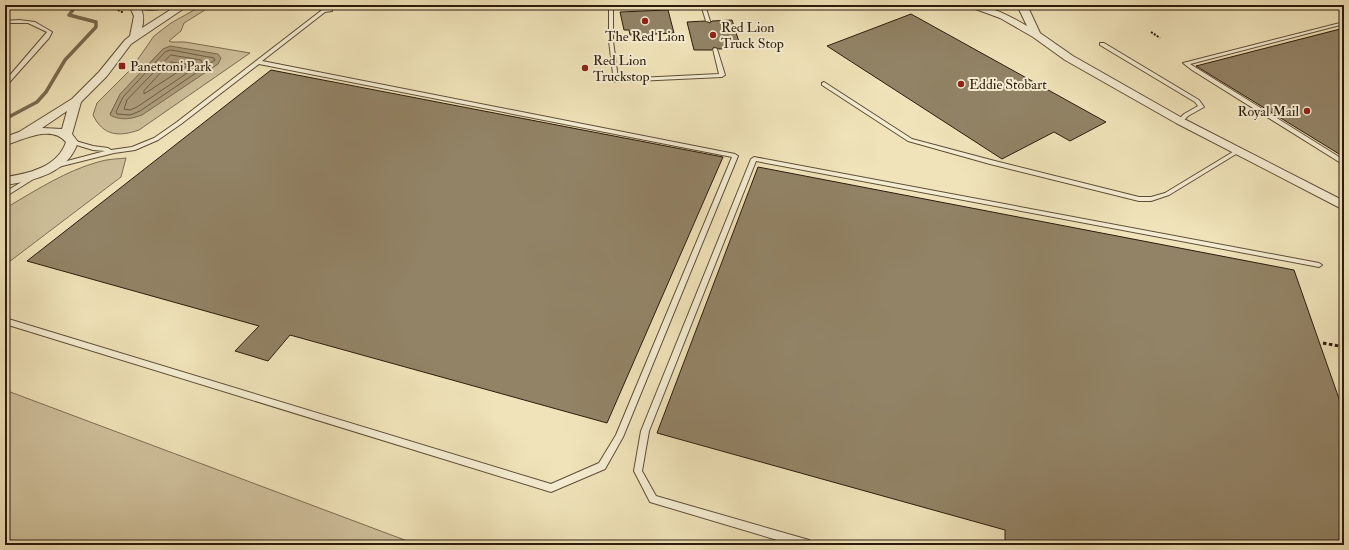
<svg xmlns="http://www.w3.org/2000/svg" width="1349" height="550" font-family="'IM FELL Double Pica',serif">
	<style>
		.green { fill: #cfc19c; stroke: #7e6e54; fill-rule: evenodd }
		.water { fill: #ae9f7e; stroke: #7a6b50 }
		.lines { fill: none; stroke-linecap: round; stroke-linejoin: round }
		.shore { stroke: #6e5e45; stroke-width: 1 }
		.stream { stroke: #7a6b50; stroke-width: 3.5 }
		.building { fill: #928366; stroke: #2d1c0c }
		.service-casing { stroke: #5e4e37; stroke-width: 2 }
		.minor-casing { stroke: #5e4e37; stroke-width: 2 }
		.trunk-casing { stroke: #2d1c0c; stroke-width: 2 }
		.path-far1 { stroke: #2d1c0c; stroke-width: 2; stroke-dasharray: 2 1.5; stroke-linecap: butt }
		.path { stroke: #2d1c0c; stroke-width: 3; stroke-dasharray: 3.5 2.5; stroke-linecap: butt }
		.service { fill: #f5edd2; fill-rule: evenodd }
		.minor { fill: #f5edd2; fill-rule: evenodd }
		.trunk { fill: #f0e3b9; fill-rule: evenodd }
		.poi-dot { fill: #8f2418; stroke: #f5edd2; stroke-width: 1.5 }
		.labels { text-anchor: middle; stroke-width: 4; stroke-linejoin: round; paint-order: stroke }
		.far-poi-label { font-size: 14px; fill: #2d1c0c; stroke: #f5edd2; text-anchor: start }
	</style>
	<rect width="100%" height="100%" fill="#f0e3b9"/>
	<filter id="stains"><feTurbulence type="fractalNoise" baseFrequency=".005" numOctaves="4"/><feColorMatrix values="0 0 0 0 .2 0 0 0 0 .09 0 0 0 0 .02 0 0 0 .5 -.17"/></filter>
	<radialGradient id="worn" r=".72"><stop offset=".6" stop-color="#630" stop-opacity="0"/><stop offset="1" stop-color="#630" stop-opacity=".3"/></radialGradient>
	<path class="green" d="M 203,5 L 213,5 L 184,23 L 181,31 L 169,41 L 172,42 L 185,42 L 250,53 L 139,130 C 119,137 103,136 93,115 L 97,103 L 131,69 L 154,36 L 171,23 ZM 163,49 L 110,114 L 120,95 Z
		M 126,158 L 121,177 L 5,265 L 5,211 L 9,206 C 38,189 66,171 98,162 C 107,159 117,159 126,158 Z
		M 5,390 L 418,545 L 5,545 Z"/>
	<path class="water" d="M 170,46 L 218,54 L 221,58 L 218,64 L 142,115 C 131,119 121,121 110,115 L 120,94 L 163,49 Z"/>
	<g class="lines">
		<path class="shore" d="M 171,50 L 214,58 L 215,60 L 140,111 L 130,115 L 117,114 L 116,112 L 123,97 L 165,52 Z
			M 171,55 L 201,60 L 202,63 L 137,107 L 130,110 L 124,109 L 127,100 Z
			M 171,62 L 185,64 L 187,66 L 144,94 L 144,91 Z"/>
		<path class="stream" d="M 5,119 L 37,102 L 46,92 L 65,60 L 96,27 L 96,22 L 69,15 L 73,10"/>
	</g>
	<path class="building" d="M 668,10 L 674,33 L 639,35 L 630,35 L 629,30 L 624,30 L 620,12 Z
		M 911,14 L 1106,122 L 1070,141 L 1054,132 L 1002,159 L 827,46 Z
		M 732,20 L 741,48 L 719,49 L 714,47 L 712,50 L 694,50 L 687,22 L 705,21 L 710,23 L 712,21 Z
		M 1344,28 L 1344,157 L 1196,66 Z
		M 271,70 L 723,157 L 607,423 L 290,335 L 268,361 L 235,351 L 259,326 L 27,261 Z
		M 758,167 L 1294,270 L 1344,413 L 1344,545 L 1005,545 L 1005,530 L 657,433 Z"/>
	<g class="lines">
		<g class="service-casing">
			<path id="service" d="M 609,5 L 613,5 L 613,41 L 618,79 L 719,74 L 713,49 L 715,48 L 717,49 L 725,75 L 722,77 L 614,82 L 609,41 Z
				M 701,5 L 705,5 L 710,21 L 710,22 L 706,21 Z
				M 330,9 L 332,9 L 332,11 L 325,12 L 262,61 L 735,154 L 738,156 L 623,437 L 605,469 L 551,492 L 5,324 L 5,318 L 551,484 L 599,463 L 616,435 L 732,157 L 259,64 L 181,124 L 158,140 L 135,150 L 114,153 L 54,168 L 51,166 L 52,165 L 105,151 L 93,150 L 70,143 L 70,141 L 72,140 L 93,146 L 108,148 L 111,150 L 132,147 L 154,138 L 177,122 L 322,10 Z
				M 19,20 L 35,22 L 52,32 L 49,38 L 7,85 L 5,86 L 5,81 L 47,32 L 28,23 L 5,23 L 5,21 Z
				M 1344,22 L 1344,24 L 1190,64 L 1344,160 L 1344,165 L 1192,70 L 1183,63 Z
				M 1100,43 L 1104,43 L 1199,100 L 1204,107 L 1188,116 L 1182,122 L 1178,122 L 1178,120 L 1184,114 L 1198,106 L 1195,102 L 1100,45 Z
				M 824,82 L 912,139 L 991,160 L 1139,197 L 1151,197 L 1165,193 L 1236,150 L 1238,149 L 1241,151 L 1169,195 L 1151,201 L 1139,201 L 990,164 L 908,141 L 822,85 L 822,83 Z
				M 754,157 L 1319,263 L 1322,265 L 1319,267 L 756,161 L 649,431 L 642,471 L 656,496 L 809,540 L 812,542 L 814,545 L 794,545 L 650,502 L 634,471 L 641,431 L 751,159 Z
				M 33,175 L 36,177 L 35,178 L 5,197 L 5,192 Z"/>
		</g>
		<g class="minor-casing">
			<path id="minor" d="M 129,5 L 139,5 C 144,13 144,20 142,28 L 178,5 L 189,5 L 131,44 L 107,76 L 81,102 L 72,134 L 78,142 C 68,173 34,181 5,185 L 5,177 C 28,174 58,167 66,142 C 51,124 23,140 5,145 L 5,137 L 19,132 L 72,99 L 99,72 L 125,40 L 130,36 L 134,16 ZM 67,111 L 62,129 L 42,128 Z
				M 968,5 C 990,5 1008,15 1027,26 L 1017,5 L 1027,5 L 1040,33 L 1073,56 L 1184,119 L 1344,201 L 1344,210 L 1176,123 L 1065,60 L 1033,37 L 1000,18 L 970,7 Z"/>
		</g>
		<g class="trunk-casing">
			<path id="trunk" d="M 135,5 L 166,5 L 164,8 C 156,10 145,10 137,8 Z"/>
		</g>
		<path class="path-far1" d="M 94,5 L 114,8 L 124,13
			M 1151,32 L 1160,38"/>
		<path class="path" d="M 1323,343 L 1344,347"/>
		<use href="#service" class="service"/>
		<use href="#minor" class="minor"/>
		<use href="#trunk" class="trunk"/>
	</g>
	<g class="poi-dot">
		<circle cx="645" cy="21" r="4"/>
		<circle cx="713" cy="35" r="4"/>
		<rect x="118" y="62" width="8" height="8" rx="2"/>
		<circle cx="585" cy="68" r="4"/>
		<circle cx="961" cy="84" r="4"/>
		<circle cx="1307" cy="111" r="4"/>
	</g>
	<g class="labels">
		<g class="far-poi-label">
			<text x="721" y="32">Red Lion<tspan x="721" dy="16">Truck Stop</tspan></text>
			<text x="645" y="41" text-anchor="middle">The Red Lion</text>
			<text x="593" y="65">Red Lion<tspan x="593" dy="16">Truckstop</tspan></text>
			<text x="130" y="71">Panettoni Park</text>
			<text x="969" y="89">Eddie Stobart</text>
			<text x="1299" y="116" text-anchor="end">Royal Mail</text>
		</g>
	</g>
	<rect width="1349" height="550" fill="none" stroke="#f0e3b9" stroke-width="20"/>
	<rect x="6" y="6" width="1337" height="538" fill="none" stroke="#2d1c0c" stroke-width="2"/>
	<rect x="10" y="10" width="1329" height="530" fill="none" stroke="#2d1c0c"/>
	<rect width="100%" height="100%" filter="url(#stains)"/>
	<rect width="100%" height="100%" fill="url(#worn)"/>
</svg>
